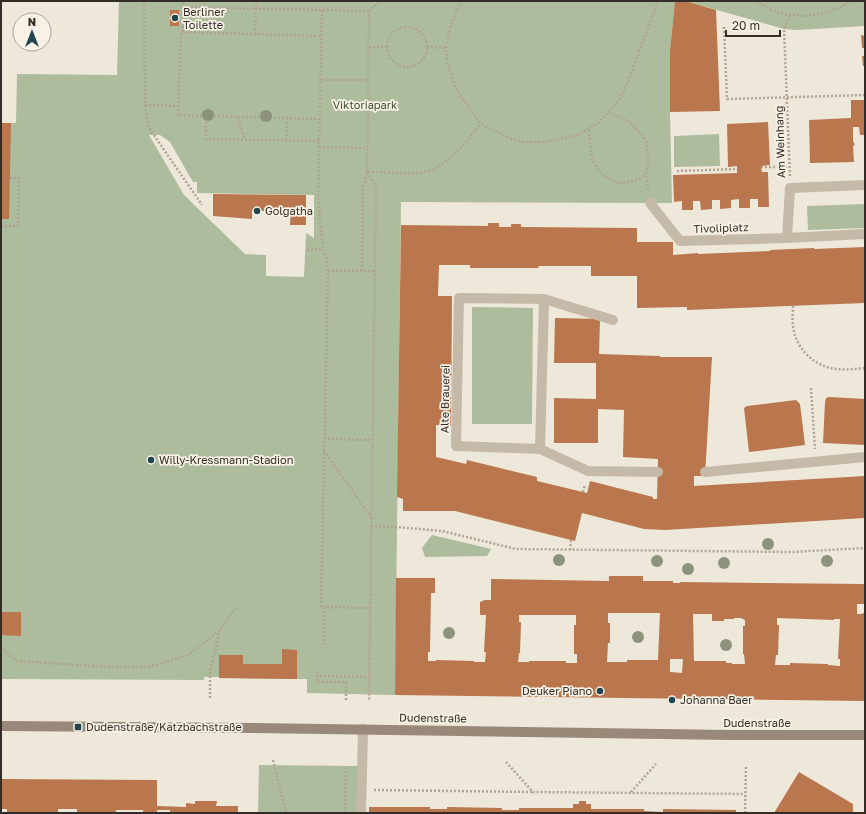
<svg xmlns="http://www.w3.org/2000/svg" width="866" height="814" font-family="'Golos Text',sans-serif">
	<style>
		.green { fill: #adbc9c; fill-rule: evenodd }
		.building { fill: #ba764d; fill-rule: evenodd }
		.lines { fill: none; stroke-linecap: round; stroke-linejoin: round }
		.path { stroke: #b1a392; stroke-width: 2.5; stroke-dasharray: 2 2; stroke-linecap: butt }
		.service { stroke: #c5b9a7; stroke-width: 10 }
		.minor { stroke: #c5b9a7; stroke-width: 10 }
		.secondary { stroke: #988979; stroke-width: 10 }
		.tree { fill: #8d937b }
		.poi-dot { fill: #214650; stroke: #f7f1e6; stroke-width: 1.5 }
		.labels { text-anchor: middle; stroke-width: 3.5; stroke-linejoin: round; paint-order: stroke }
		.poi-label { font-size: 11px; fill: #332c27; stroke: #f7f1e6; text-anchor: start }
		.park-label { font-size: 11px; fill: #3e4e2d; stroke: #f7f1e6 }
		.street-label { font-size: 11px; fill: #332c27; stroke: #f7f1e6 }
	</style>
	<rect width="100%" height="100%" fill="#eee8da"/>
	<path class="green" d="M 119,1 L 675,1 L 670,51 L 670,112 L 672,203 L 401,202 L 395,695 L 307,693 L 307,679 L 219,678 L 219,677 L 204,677 L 204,680 L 1,679 L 1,123 L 16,123 L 17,74 L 117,75 ZM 149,135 L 160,135 L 170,142 L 193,182 L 197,182 L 197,193 L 314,195 L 314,238 L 306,233 L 304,277 L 266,276 L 266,255 L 245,254 L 184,195 Z
		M 685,1 L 865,1 L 865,26 L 797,30 L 784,29 Z
		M 719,134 L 720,166 L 674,167 L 674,136 Z
		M 865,204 L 865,228 L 808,230 L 807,206 Z
		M 472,307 L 533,308 L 532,424 L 472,424 Z
		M 432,535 L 491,549 L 487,556 L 425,557 L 422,548 Z
		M 259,765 L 358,766 L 357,813 L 258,813 Z"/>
	<path class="building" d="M 675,1 L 685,1 L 716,10 L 720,111 L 670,112 L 670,51 Z
		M 170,10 L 179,10 L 179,26 L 170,26 Z
		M 861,35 L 865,36 L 865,48 L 862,48 Z
		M 862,56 L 865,56 L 865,66 L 863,66 Z
		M 851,100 L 865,100 L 865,135 L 860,135 L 859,127 L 853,127 L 853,141 L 855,145 L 853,146 L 854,162 L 810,163 L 809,120 L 851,118 Z
		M 768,122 L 770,165 L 761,166 L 761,167 L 762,172 L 768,172 L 769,207 L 758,207 L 758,199 L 750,199 L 750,208 L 739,208 L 739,199 L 731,200 L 731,208 L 720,209 L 720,200 L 712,200 L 712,209 L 701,210 L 700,201 L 693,201 L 693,210 L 682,210 L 682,201 L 674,202 L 673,175 L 737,173 L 737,166 L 728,167 L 727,124 Z
		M 1,123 L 11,123 L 9,219 L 1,219 Z
		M 213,194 L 306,195 L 306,225 L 290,225 L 291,211 L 252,211 L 252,219 L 213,216 Z
		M 488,223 L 499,223 L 499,227 L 511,227 L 511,224 L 521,224 L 521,227 L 637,228 L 637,242 L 673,242 L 673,255 L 698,253 L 698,254 L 770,251 L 770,250 L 814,248 L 814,249 L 865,247 L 865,303 L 687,310 L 687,307 L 637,308 L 637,276 L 591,276 L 591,266 L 539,266 L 538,268 L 470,268 L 470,265 L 439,265 L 438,296 L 452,296 L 451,426 L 436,425 L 436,457 L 466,464 L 467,460 L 537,477 L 537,481 L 587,493 L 590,481 L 653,497 L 653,499 L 657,499 L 658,459 L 623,457 L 624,410 L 598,409 L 598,443 L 554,443 L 554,398 L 596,399 L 596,363 L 554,363 L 555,318 L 600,319 L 599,354 L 660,356 L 660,357 L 712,357 L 705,476 L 694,476 L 694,486 L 865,476 L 865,518 L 665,530 L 644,529 L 582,513 L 575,541 L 455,511 L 403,511 L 403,499 L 397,497 L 401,225 L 488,226 Z
		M 829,397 L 865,399 L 865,445 L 823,443 L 825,402 L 826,398 Z
		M 796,400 L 800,404 L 805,445 L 749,452 L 744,408 L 747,406 Z
		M 609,576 L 643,576 L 643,581 L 673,581 L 673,583 L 680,583 L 680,582 L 865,584 L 865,604 L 857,604 L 857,614 L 862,614 L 865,612 L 865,701 L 395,695 L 396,578 L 435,578 L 435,593 L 431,593 L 430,652 L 428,652 L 428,661 L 436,661 L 436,660 L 474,661 L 474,662 L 485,662 L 486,652 L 484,652 L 486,615 L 480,615 L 480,602 L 485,600 L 491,600 L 491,579 L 609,581 ZM 608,613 L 660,613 L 658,660 L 627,660 L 627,662 L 607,662 L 608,643 L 610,643 L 610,623 L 608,623 ZM 693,614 L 712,614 L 712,621 L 724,621 L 724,619 L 734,619 L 734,618 L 741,618 L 745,620 L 745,626 L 743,626 L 743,654 L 744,654 L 745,664 L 732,664 L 732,663 L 726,663 L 726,661 L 694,661 ZM 519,615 L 576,615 L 576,625 L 574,625 L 574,654 L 577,654 L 577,663 L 566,663 L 566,661 L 529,661 L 529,662 L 518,662 L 519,653 L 520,653 L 521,622 L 519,622 ZM 777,618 L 834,620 L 834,619 L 840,619 L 838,659 L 840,659 L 840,666 L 828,665 L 828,664 L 790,663 L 790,665 L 775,665 L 776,655 L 778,655 L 779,625 L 777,625 ZM 670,659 L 683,659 L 682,673 L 670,672 Z
		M 1,612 L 21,612 L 21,636 L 1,635 Z
		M 282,649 L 297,650 L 297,679 L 219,678 L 219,655 L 243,655 L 243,664 L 282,664 Z
		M 799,772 L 853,804 L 853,813 L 774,813 Z
		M 1,779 L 157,780 L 157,806 L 186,807 L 186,803 L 195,804 L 195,801 L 217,801 L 216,806 L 238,806 L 238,813 L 170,813 L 170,810 L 157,810 L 157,813 L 143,813 L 143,810 L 116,810 L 116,813 L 77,813 L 77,809 L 58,809 L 58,813 L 7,813 L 7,809 L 1,809 Z
		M 579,801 L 586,801 L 586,804 L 591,804 L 591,809 L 644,809 L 644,811 L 663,812 L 663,809 L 736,810 L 736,813 L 369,813 L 369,807 L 430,807 L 430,809 L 447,809 L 447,807 L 502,808 L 502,810 L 519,810 L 519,808 L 573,808 L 573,804 L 579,804 Z"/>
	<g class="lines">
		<path class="path" d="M 144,1 L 145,105 L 149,128 L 202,205
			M 462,1 L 452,21 L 446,48 L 447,62 L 457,91 L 481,124 L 509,138 L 523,142 L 546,142 L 578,135 L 598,123 L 609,112 L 620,99 L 629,79 L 658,1
			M 756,1 C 785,22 822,19 851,1
			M 183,7 L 369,11
			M 322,10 L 318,199 L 323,249 L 326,257 L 328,271 L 321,607 L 370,608
			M 724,27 L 727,99 L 865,95
			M387 47a20 20 0 1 1 40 0a20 20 0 1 1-40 0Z
			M 183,32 L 183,1
			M 255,34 L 256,1
			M 369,47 L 388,47
			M 427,47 L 446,48
			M 321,80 L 369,80
			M 145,105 L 178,106
			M 609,112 L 631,123 L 646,140 L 649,161 L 646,174 L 648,190
			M 206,116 L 178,115 L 181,32 L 322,36
			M 237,117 L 245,139
			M 589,130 L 591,157 L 601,174 L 618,184 L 637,180 L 646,174
			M 287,140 L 287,118
			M 319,141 L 206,139 L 206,116 L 320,119
			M 319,147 L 367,148
			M 761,167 L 789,167
			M 677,171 L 737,169
			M 367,172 L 376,187 L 369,701
			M 368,172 C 384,172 402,174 418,173 C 446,171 464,143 481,124
			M 790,176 L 784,29 L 790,15
			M 1,226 L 18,226 L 19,178 L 10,178
			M 307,250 L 323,249
			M 328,271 L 376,271
			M 362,271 L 363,187 L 367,172 L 369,11 L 380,1
			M 793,306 C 793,312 792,319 793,325 C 795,348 814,367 837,369 C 846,370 856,369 865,368
			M 811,388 L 815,449
			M 324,439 L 372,440
			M 324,451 L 371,517
			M 583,492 L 585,485
			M 371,526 L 397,527 L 442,531 L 516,549 L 792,552 L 865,548
			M 570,550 L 571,540
			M 324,645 L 324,607
			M 1,648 L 17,661 L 110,667 L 149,667 L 188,655 L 220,630 L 236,607
			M 210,698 L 210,670 L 220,630
			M 346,700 L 346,682 L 317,682 L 317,676 L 369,677
			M 273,760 L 286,813
			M 506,762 L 533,792 L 745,794
			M 374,790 L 533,792
			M 631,792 L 656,764
			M 345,813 L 346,769
			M 745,813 L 746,765"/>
		<path class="service" d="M 544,299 L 540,449 L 456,446 L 459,298 L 544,299 L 613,320
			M 540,449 L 588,471 L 658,472
			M 705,472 L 865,457
			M 361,813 L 363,729"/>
		<path class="minor" d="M 865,185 L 790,188 L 787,238 L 865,234
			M 650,203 L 680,241 L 787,238"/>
		<path class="secondary" d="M 1,726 L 255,728 L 730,735 L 865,735"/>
	</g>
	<g class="tree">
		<circle cx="208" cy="115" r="6"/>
		<circle cx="266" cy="116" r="6"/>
		<circle cx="768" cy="544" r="6"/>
		<circle cx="559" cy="560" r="6"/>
		<circle cx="657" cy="561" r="6"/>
		<circle cx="827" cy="561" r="6"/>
		<circle cx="724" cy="563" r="6"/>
		<circle cx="688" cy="569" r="6"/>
		<circle cx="449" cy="633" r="6"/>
		<circle cx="638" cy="637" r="6"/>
		<circle cx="726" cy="645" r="6"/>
	</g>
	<g class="poi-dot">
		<circle cx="175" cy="18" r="4"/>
		<circle cx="257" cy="211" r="4"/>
		<circle cx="151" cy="460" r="4"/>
		<circle cx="600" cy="691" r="4"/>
		<circle cx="672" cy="700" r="4"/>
		<rect x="74" y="723" width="8" height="8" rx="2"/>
	</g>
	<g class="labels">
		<g class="poi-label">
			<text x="183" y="16">Berliner<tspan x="183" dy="13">Toilette</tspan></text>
			<text x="265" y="215">Golgatha</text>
			<text x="159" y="464">Willy-Kressmann-Stadion</text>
			<text x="592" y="695" text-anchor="end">Deuker Piano</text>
			<text x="680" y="704">Johanna Baer</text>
			<text x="86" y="731">Dudenstraße/Katzbachstraße</text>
		</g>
		<g class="park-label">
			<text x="365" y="109">Viktoriapark</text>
		</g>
		<g class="street-label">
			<text transform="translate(780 142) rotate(-92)" y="4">Am Weinhang</text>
			<text transform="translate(721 228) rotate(-2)" y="4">Tivoliplatz</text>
			<text transform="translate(445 399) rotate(-89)" y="4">Alte Brauerei</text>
			<text transform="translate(433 718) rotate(1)" y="4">Dudenstraße</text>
			<text x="757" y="727">Dudenstraße</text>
		</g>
	</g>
	<rect width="866" height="814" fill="none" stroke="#332c27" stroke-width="4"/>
	<g transform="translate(32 32)"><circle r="19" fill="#f7f1e6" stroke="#a9a29a"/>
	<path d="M0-3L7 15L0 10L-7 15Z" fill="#214650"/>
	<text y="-6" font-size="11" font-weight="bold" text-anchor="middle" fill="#332c27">N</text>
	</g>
	<path d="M726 30v6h54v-6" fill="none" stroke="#332c27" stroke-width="2"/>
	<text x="732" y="30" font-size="12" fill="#332c27" stroke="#f7f1e6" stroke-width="3" paint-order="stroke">20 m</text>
</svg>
